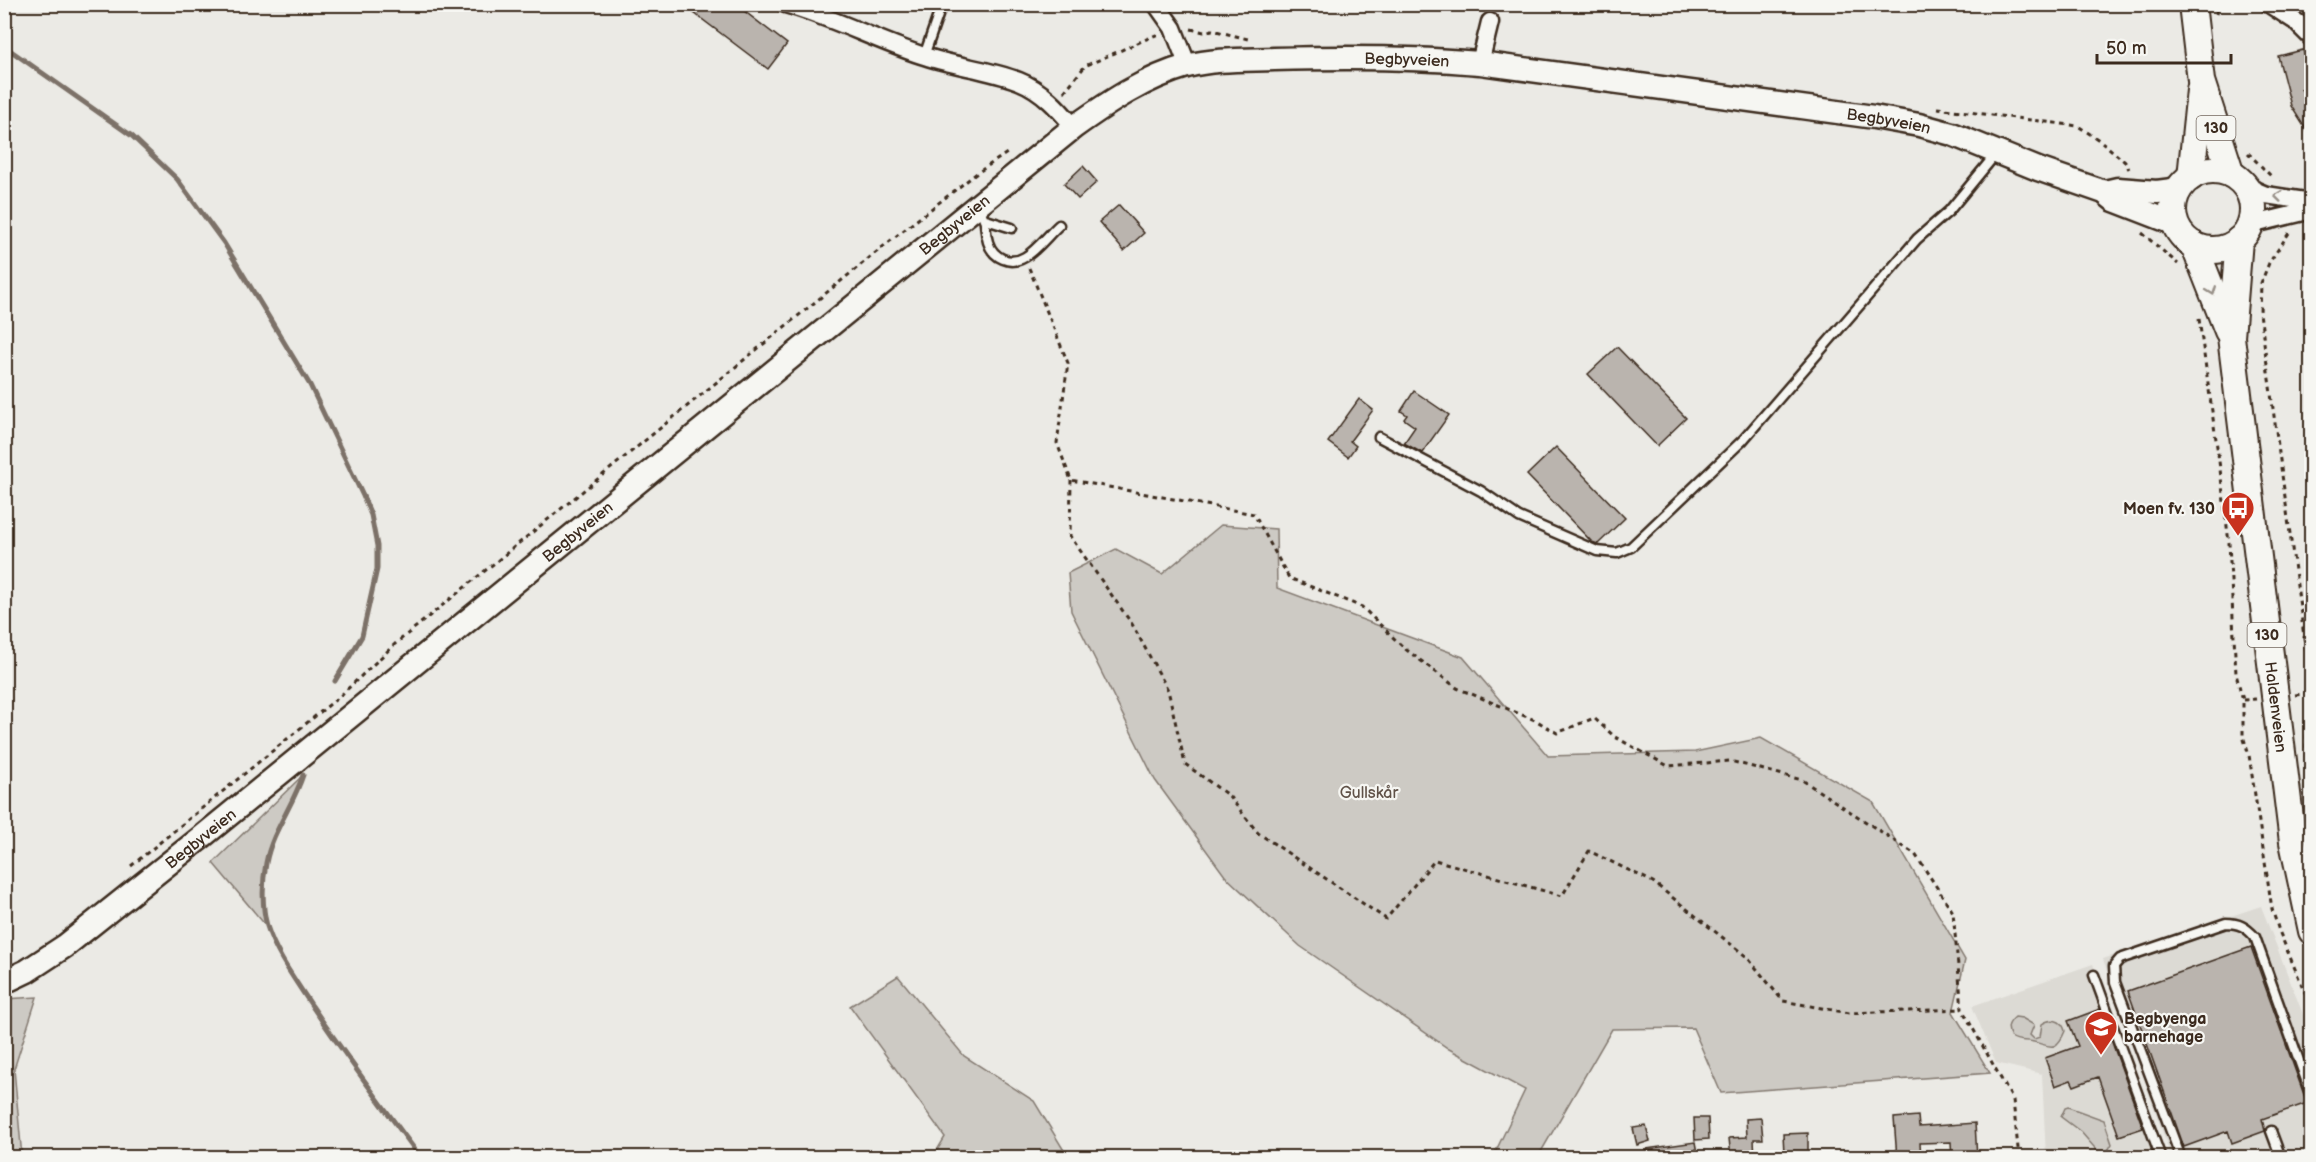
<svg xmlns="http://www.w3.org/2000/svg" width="2316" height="1162" font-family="'Balsamiq Sans',sans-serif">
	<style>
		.built { fill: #dcdad4 }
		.green { fill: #cdcac4; stroke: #847a71; stroke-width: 1.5 }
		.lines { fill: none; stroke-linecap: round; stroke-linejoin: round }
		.stream { stroke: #7c7167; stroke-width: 5 }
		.building { fill: #bab4ae; stroke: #3b2a1e; stroke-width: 1.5 }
		.service-casing { stroke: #3b2a1e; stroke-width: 13 }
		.minor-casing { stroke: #3b2a1e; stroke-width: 21 }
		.secondary-casing { stroke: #3b2a1e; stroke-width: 27 }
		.primary-casing { stroke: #3b2a1e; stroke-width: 30 }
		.path { stroke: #3b2a1e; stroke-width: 3; stroke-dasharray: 4.5 4.5; stroke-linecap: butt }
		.service { stroke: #f6f6f2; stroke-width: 8 }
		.minor { stroke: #f6f6f2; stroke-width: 16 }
		.secondary { stroke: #f6f6f2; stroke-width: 22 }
		.primary { stroke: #f6f6f2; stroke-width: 26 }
		.oneway { stroke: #989088 }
		.labels { text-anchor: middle; stroke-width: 4.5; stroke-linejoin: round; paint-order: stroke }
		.shield { fill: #f6f6f2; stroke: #73675e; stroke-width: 1.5 }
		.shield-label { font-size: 15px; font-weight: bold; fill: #3b2a1e }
		.street-label { font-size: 16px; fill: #3b2a1e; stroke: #f6f6f2 }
		.poi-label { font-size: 16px; font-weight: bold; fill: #3b2a1e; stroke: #f6f6f2; text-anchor: end }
		.park-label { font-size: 16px; fill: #605248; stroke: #f6f6f2 }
	</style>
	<rect width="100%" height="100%" fill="#ebeae5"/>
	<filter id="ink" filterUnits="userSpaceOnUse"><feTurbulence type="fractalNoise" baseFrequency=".0167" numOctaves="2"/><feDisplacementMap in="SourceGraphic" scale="12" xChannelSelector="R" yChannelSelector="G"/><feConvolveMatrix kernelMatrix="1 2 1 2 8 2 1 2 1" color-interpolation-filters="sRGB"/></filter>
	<g filter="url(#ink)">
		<path class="built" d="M 2261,906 L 2311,1035 L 2311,1157 L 2171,1157 L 2103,959 Z
			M 2093,964 L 2160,1157 L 2046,1157 L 2042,1074 L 1996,1063 L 1972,1006 Z"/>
		<path class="green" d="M 1221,525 L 1276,529 L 1277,588 L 1463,657 L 1548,756 L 1695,752 L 1761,738 L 1873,802 L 1965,960 L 1953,1012 L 1990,1073 L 1721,1093 L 1693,1028 L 1612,1029 L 1538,1157 L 1493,1157 L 1525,1090 L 1449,1049 L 1300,946 L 1225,876 L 1155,780 L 1071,611 L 1068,573 L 1116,549 L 1162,574 Z
			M 303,775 C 296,797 284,814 274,834 C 261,863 262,897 267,927 L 213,863 Z
			M 898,976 L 964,1056 L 1034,1101 L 1068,1157 L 933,1157 L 945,1137 L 850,1006 Z
			M 37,997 L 14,1069 L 22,1157 L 5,1157 L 5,999 Z
			M 2015,1017 L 2022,1018 L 2034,1025 L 2030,1035 L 2034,1039 L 2040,1037 L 2042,1024 C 2051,1018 2062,1019 2065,1031 C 2056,1053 2050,1046 2034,1042 C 2025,1039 2019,1043 2011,1037 C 2006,1028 2008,1023 2015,1017 Z
			M 2068,1107 L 2104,1120 L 2112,1144 L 2107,1152 L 2100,1154 L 2081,1132 L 2061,1117 L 2065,1108 Z"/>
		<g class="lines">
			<path class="stream" d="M 4,46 L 132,136 L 177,179 L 224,243 L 310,385 L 363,496 L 371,515 L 377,546 L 377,569 L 362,636 L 335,681
				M 303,775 C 293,806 272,831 266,863 C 262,883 262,907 267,926 C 276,955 296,981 312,1006 C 347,1058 384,1108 421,1158"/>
		</g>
		<path class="building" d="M 682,4 L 735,4 L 787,44 L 768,69 Z
			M 2303,50 L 2312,75 L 2312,86 L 2301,89 L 2312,105 L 2312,139 L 2291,106 L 2278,56 Z
			M 1083,166 L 1097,182 L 1078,199 L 1064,184 Z
			M 1119,205 L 1144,233 L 1124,251 L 1099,222 Z
			M 1617,347 L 1686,418 L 1657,446 L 1588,374 Z
			M 1414,391 L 1449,415 L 1422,453 L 1404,443 L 1415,427 L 1404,419 L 1407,415 L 1401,411 Z
			M 1359,399 L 1373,410 L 1350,441 L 1356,446 L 1348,457 L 1328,442 Z
			M 1556,447 L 1625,518 L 1598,544 L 1592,542 L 1527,475 Z
			M 2251,947 L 2307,1103 L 2262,1119 L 2265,1131 L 2232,1143 L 2228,1131 L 2184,1147 L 2128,991 Z
			M 2100,1009 L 2143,1128 L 2119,1136 L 2098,1077 L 2074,1086 L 2071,1080 L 2055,1086 L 2045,1058 L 2078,1046 L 2068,1021 Z
			M 1918,1116 L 1919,1127 L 1975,1123 L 1977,1158 L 1952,1158 L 1951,1142 L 1920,1143 L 1921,1158 L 1897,1158 L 1894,1118 Z
			M 1694,1118 L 1708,1118 L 1709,1139 L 1695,1140 Z
			M 1761,1118 L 1763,1139 L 1754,1139 L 1755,1158 L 1731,1158 L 1729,1138 L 1747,1137 L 1746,1119 Z
			M 1646,1126 L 1650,1141 L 1637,1145 L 1633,1128 Z
			M 1808,1133 L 1808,1158 L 1794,1158 L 1794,1152 L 1784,1153 L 1783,1134 Z
			M 1695,1142 L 1698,1158 L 1647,1158 L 1647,1149 Z"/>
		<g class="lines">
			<g class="service-casing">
				<path id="service" d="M 2295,27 L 2312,44
					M 924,56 L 942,4
					M 978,207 C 989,225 983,225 988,242 C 993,258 1010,266 1025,257 C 1037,250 1048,235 1059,225
					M 986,220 L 1012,228
					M 1379,437 L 1481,491 L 1519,517 L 1597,551 L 1617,553 L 1631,547 L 1743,440 L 1917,239 L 1949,211 L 1995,155
					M 2094,975 L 2161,1158
					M 2271,1131 L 2281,1158
					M 2181,1158 L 2115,982 L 2114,966 L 2120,959 L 2226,923 C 2239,923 2246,927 2255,937 L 2312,1097"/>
			</g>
			<g class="minor-casing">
				<path id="minor" d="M 785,4 C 832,17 875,40 921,55 C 953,66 988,69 1019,81 C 1042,90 1059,109 1074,127
					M 1156,4 L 1173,28 L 1188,66
					M 2269,4 L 2312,32
					M 1480,63 L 1490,22
					M 2245,186 L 2266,195 L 2312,202
					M 2250,225 L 2312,210"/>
			</g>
			<g class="secondary-casing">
				<g id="secondary">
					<path d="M 2105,192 L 2118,189 L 2157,192 L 2180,189"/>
					<path id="s1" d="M 4,982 L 27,971 L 65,946 L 203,836 L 1074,127 C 1109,102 1145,78 1187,66 C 1214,59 1246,60 1274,59 C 1343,57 1411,57 1480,63 L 1874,117 L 1919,125 L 1952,134 L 2038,169 L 2104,192 L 2114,200 L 2176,224"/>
				</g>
			</g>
			<g class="primary-casing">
				<g id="primary">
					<path d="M 2192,4 L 2201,81 L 2231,174"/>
					<circle cx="2213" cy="210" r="40"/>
					<path d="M 2191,177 L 2200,90"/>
					<path id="s2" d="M 2239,240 L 2231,337 L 2293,842 L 2312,931"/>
					<path d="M 2194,245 L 2228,331"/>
				</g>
			</g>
			<path class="path" d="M 2216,14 L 2219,4
				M 1191,29 L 1204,32 L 1212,30 L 1248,39
				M 1064,92 L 1085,66 L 1158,34
				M 1937,108 L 2078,126 L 2102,142 L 2125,162 L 2129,169
				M 2248,153 L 2273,178
				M 2142,233 L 2178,264
				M 2289,233 L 2269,263 L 2261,283 L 2260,313 L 2308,666 L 2312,668
				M 1029,268 L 1068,363 L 1057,443 L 1071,480 L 1254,514 L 1289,578 L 1362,607 L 1404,648 L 1457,688 L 1537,721 L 1557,733 L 1594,718 L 1615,737 L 1668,766 L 1730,761 L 1802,780 L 1915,854 L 1953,912 L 1962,1009 L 2013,1100 L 2019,1158
				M 2199,319 L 2219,461 L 2229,543 L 2236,674 L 2243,700 L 2243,736 L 2249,755 L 2272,909 L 2279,931 L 2312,1009
				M 1071,480 L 1070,536 L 1132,624 L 1168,690 L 1185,764 L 1229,796 L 1258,833 L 1386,919 L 1435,860 L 1562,896 L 1589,851 L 1653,882 L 1747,957 L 1783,1001 L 1849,1013 L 1962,1009
				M 2295,695 L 2312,693
				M 2243,700 L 2256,699
				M 2306,757 L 2307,722 L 2312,716
				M 131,866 L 340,696 L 395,644 L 895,237 L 977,173 L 1010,151"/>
			<use href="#service" class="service"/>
			<use href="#minor" class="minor"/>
			<use href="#secondary" class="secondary"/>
			<use href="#primary" class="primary"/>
		</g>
		<defs><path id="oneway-chevron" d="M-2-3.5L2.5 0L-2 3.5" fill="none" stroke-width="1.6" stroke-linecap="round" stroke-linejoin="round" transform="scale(1.5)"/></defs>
		<g class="oneway">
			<use href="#oneway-chevron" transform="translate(2278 196) rotate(-173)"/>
			<use href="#oneway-chevron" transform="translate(2212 291) rotate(69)"/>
		</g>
	</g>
	<defs>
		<g id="bus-pin" transform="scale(1.725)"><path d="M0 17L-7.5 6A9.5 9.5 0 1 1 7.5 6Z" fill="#c8321e" stroke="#f6f6f2"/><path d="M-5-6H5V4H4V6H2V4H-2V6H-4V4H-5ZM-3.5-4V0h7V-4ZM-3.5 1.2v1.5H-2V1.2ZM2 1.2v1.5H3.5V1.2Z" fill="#fff"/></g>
		<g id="school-pin" transform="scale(1.725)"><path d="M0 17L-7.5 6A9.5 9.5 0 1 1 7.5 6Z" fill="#c8321e" stroke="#f6f6f2"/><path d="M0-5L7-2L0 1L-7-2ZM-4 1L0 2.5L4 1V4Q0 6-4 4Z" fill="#fff"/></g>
	</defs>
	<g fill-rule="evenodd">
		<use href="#bus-pin" x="2238" y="508"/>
		<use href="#school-pin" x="2101" y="1027"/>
	</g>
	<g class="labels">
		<g class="shield">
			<rect x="2196.5" y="116" width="39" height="24" rx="4.5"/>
			<rect x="2247.5" y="623" width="39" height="24" rx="4.5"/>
		</g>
		<g class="shield-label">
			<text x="2216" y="133">130</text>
			<text x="2267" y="640">130</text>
		</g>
		<g class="street-label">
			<text dy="6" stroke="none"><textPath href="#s1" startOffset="1720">Begbyveien</textPath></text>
			<text dy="6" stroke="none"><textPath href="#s1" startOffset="2206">Begbyveien</textPath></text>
			<text dy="6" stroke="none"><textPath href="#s1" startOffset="1216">Begbyveien</textPath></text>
			<text dy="6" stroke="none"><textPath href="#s1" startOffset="730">Begbyveien</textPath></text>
			<text dy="6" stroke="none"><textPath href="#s2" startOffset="470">Haldenveien</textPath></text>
			<text dy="6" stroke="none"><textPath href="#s1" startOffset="244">Begbyveien</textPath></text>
		</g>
		<g class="poi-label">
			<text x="2215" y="514">Moen fv. 130</text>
			<text x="2124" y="1024" text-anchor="start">Begbyenga<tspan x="2124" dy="18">barnehage</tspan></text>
		</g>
		<g class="park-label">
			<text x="1369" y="798">Gullskår</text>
		</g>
	</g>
	<rect width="2316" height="1162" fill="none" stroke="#f6f6f2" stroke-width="24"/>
	<rect x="12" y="12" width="2292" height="1138" fill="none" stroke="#3b2a1e" stroke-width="2" filter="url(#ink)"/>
	<path d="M2097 54v9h134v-9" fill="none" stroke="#3b2a1e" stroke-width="3"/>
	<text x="2106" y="54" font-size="18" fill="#3b2a1e" stroke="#f6f6f2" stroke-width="4.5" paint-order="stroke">50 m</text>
</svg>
